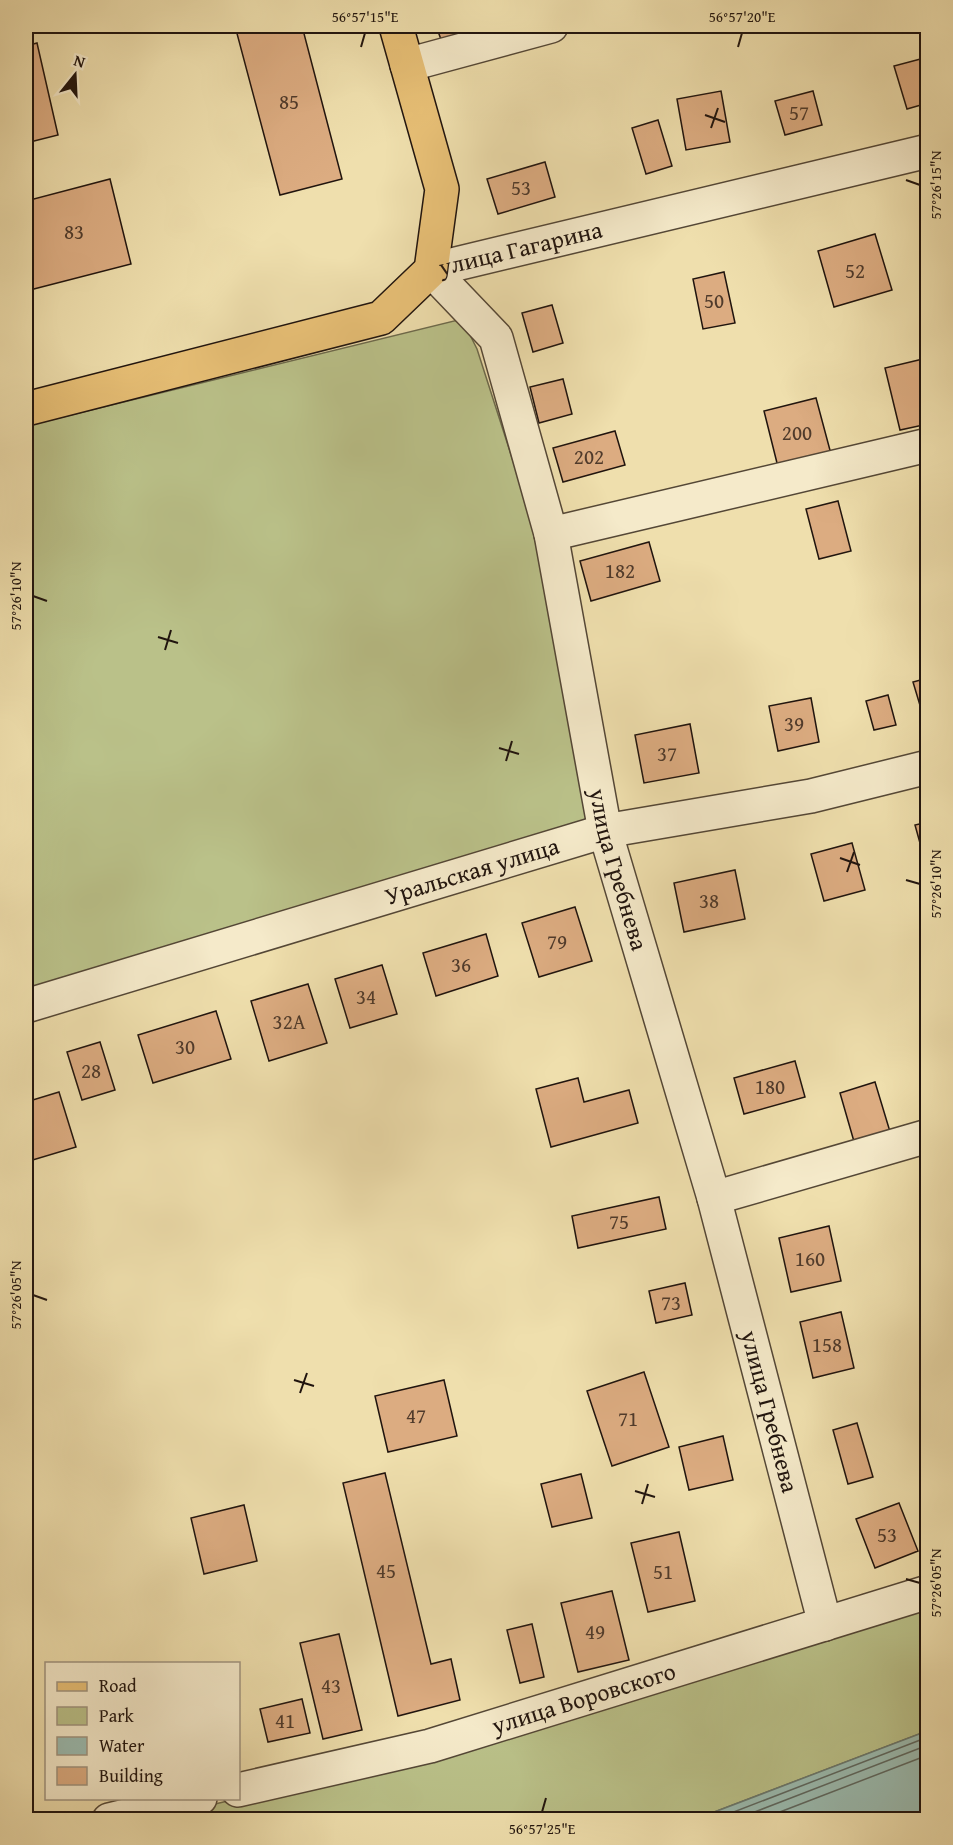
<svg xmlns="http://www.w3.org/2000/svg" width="953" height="1845" font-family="'Gentium Book Plus',serif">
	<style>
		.green { fill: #bac189; stroke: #6d6a4c; stroke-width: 1.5 }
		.water { fill: #9bbcb1; stroke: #6a7970; stroke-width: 1.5 }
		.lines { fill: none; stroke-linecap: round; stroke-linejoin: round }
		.shore { stroke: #5e6860; stroke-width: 1.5 }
		.building { fill: #dcac81; stroke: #20140e; stroke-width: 1.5 }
		.minor-casing { stroke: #544736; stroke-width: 36 }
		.primary-casing { stroke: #20140e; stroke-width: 36 }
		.minor { stroke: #f5eaca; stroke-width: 33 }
		.primary { stroke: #e8c076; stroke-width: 33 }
		.ticks { fill: none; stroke: #20140e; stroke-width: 2 }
		.labels { text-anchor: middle; stroke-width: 5; stroke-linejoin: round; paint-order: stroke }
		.number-label { font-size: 21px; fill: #4f3a2b }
		.street-label { font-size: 24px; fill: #20140e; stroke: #f5eaca }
		.neatline { fill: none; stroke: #20140e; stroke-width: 2 }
		.ticks-label { font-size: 15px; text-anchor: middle; fill: #20140e }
	</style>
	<rect width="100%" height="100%" fill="#efdfad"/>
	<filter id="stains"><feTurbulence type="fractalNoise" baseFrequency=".00333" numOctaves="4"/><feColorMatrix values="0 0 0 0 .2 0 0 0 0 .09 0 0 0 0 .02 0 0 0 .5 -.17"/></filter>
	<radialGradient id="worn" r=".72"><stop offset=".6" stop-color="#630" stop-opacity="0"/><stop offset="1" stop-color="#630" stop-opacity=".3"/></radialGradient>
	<path class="green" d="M 462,319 L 477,349 L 543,554 L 591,818 L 26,994 L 26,426 Z
		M 927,1604 L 927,1731 L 696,1819 L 148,1820 L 236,1799 Z"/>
	<path class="water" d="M 927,1731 L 927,1819 L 696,1819 Z"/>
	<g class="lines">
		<path class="shore" d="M 713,1820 L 928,1737
			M 734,1820 L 928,1745
			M 759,1820 L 928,1755"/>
	</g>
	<path class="building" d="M 235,26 L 302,26 L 342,179 L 280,195 Z
		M 436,26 L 493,26 L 442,42 Z
		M 37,43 L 58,135 L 26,143 L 26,46 Z
		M 928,57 L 928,103 L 907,109 L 894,66 Z
		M 721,91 L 730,142 L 686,150 L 677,99 Z
		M 813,91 L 822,125 L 785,135 L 775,101 Z
		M 658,120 L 672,166 L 646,174 L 632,128 Z
		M 545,162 L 555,197 L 498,214 L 487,179 Z
		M 110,179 L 131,264 L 26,291 L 26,201 Z
		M 875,234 L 892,290 L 834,307 L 818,251 Z
		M 724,272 L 735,323 L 703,329 L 693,279 Z
		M 552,305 L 563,343 L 533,352 L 522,313 Z
		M 927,358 L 928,424 L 900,430 L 885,368 Z
		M 563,379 L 572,414 L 539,423 L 530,387 Z
		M 816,398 L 831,454 L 778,467 L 764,411 Z
		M 615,431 L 625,465 L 563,482 L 553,448 Z
		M 928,481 L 928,505 L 921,483 Z
		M 838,501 L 851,551 L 819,559 L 806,509 Z
		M 649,542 L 660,581 L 591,601 L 580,561 Z
		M 928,678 L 928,721 L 925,722 L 913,682 Z
		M 888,695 L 896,725 L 874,730 L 866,701 Z
		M 811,698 L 819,742 L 778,751 L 769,706 Z
		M 690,724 L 699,773 L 644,783 L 635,735 Z
		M 928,822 L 928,872 L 915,825 Z
		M 852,843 L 865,890 L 824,901 L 811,854 Z
		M 735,870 L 745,919 L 684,932 L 674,883 Z
		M 575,907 L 592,961 L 539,977 L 522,923 Z
		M 486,934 L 498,976 L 436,996 L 423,953 Z
		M 382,965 L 397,1014 L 350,1028 L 335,979 Z
		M 308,984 L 327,1043 L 269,1061 L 251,1001 Z
		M 216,1011 L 231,1059 L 153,1083 L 138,1035 Z
		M 100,1042 L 115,1090 L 82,1100 L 67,1052 Z
		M 795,1061 L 805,1097 L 744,1114 L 734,1078 Z
		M 928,1068 L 928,1095 L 920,1071 Z
		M 578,1078 L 584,1102 L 629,1090 L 638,1123 L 551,1147 L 536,1089 Z
		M 875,1082 L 891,1135 L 855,1145 L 840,1093 Z
		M 59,1092 L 76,1147 L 26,1162 L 26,1102 Z
		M 659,1197 L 666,1229 L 578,1248 L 572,1216 Z
		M 829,1226 L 841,1281 L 791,1292 L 779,1238 Z
		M 685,1283 L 692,1315 L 656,1323 L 649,1291 Z
		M 841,1312 L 854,1368 L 813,1378 L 800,1322 Z
		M 644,1372 L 669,1447 L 612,1466 L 587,1391 Z
		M 444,1380 L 457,1436 L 388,1452 L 375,1396 Z
		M 857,1423 L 873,1477 L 848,1484 L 833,1430 Z
		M 723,1436 L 733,1480 L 689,1490 L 679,1447 Z
		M 385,1473 L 431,1664 L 451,1659 L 460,1700 L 398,1716 L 343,1483 Z
		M 581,1474 L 592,1518 L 552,1527 L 541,1484 Z
		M 899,1503 L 918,1551 L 875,1568 L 856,1519 Z
		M 244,1505 L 257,1561 L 204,1574 L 191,1518 Z
		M 679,1532 L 695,1601 L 648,1612 L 631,1543 Z
		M 612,1591 L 629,1660 L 578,1672 L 561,1603 Z
		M 532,1624 L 544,1677 L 520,1683 L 507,1630 Z
		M 339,1634 L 362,1730 L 323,1739 L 300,1643 Z
		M 302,1699 L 310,1733 L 268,1742 L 260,1709 Z"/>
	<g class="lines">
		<g class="minor-casing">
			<g id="minor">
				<path d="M 407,65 L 551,26"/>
				<path id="s1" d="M 431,270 L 496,338 L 551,534 L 605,831 L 714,1198 L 825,1624"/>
				<path id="s2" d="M 431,270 L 928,151"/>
				<path d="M 551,534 L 928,445"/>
				<path id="s3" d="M 26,1006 L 605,831 L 811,796 L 928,767"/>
				<path d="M 714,1198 L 928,1136"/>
				<path id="s4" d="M 238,1790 L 430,1746 L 928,1592"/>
				<path d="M 109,1820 L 200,1798"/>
			</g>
		</g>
		<g class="primary-casing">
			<path id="primary" d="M 26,409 L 381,318 L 431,270 L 442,189 L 396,26"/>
		</g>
		<use href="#minor" class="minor"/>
		<use href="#primary" class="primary"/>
	</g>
	<path class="ticks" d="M 361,47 L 365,33M 738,47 L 742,33M 705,115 L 725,122M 711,128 L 718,108M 906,180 L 920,185M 33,596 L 47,601M 158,637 L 178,643M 165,650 L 171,630M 499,748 L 519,754M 506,761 L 512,741M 840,858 L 860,865M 847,872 L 854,852M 906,880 L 920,884M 33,1295 L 47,1300M 294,1380 L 314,1386M 300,1393 L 307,1373M 635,1491 L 655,1497M 642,1504 L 648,1484M 906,1579 L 920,1583M 542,1812 L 546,1798"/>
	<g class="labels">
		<g class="number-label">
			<text x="289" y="109">85</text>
			<text x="799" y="120">57</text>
			<text x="521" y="195">53</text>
			<text x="74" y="239">83</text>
			<text x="855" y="278">52</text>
			<text x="714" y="308">50</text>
			<text x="797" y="440">200</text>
			<text x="589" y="464">202</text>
			<text x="620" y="578">182</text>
			<text x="794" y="731">39</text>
			<text x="667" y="761">37</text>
			<text x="709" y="908">38</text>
			<text x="557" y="949">79</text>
			<text x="461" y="972">36</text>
			<text x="366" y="1004">34</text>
			<text x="289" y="1029">32А</text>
			<text x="185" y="1054">30</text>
			<text x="91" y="1078">28</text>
			<text x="770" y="1094">180</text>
			<text x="619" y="1229">75</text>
			<text x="810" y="1266">160</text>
			<text x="671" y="1310">73</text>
			<text x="827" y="1352">158</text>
			<text x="416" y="1423">47</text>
			<text x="628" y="1426">71</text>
			<text x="887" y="1542">53</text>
			<text x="386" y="1578">45</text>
			<text x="663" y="1579">51</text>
			<text x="595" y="1639">49</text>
			<text x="331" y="1693">43</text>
			<text x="285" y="1728">41</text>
		</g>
		<g class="street-label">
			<text dy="8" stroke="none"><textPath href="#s2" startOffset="92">улица Гагарина</textPath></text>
			<text dy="8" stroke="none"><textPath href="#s1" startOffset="640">улица Гребнева</textPath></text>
			<text dy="8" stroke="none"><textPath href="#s3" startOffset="466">Уральская улица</textPath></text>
			<text dy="8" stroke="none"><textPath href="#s1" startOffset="1203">улица Гребнева</textPath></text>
			<text dy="8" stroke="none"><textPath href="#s4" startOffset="358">улица Воровского</textPath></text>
		</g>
	</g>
	<rect width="953" height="1845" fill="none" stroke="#efdfad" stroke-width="66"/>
	<rect x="45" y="1662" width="195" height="138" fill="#f5eaca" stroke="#a0947f" stroke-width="1.5"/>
	<rect x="57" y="1682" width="30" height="9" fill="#e8c076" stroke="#a0947f" stroke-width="1.5"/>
	<text x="99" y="1692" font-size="18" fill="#20140e">Road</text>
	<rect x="57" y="1707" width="30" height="18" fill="#bac189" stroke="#a0947f" stroke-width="1.5"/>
	<text x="99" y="1722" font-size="18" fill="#20140e">Park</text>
	<rect x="57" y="1737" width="30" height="18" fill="#9bbcb1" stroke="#a0947f" stroke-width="1.5"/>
	<text x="99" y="1752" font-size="18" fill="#20140e">Water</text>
	<rect x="57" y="1767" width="30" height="18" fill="#dcac81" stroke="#a0947f" stroke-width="1.5"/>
	<text x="99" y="1782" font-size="18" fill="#20140e">Building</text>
	<g transform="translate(75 75) rotate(18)" stroke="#f5eaca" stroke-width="4.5" paint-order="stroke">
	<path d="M0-4.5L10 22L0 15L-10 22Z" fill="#20140e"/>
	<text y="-9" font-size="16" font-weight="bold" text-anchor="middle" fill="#20140e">N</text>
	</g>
	<rect x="33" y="33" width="887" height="1779" class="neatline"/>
	<g class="ticks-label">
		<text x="365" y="22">56°57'15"E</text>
		<text x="742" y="22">56°57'20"E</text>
		<text transform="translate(936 185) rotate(-90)" y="5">57°26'15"N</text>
		<text transform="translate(16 596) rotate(-90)" y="5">57°26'10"N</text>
		<text transform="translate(936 884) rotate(-90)" y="5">57°26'10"N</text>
		<text transform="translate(16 1295) rotate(-90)" y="5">57°26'05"N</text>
		<text transform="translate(936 1583) rotate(-90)" y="5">57°26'05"N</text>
		<text x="542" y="1834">56°57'25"E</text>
	</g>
	<rect width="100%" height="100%" filter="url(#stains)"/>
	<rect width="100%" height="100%" fill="url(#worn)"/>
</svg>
